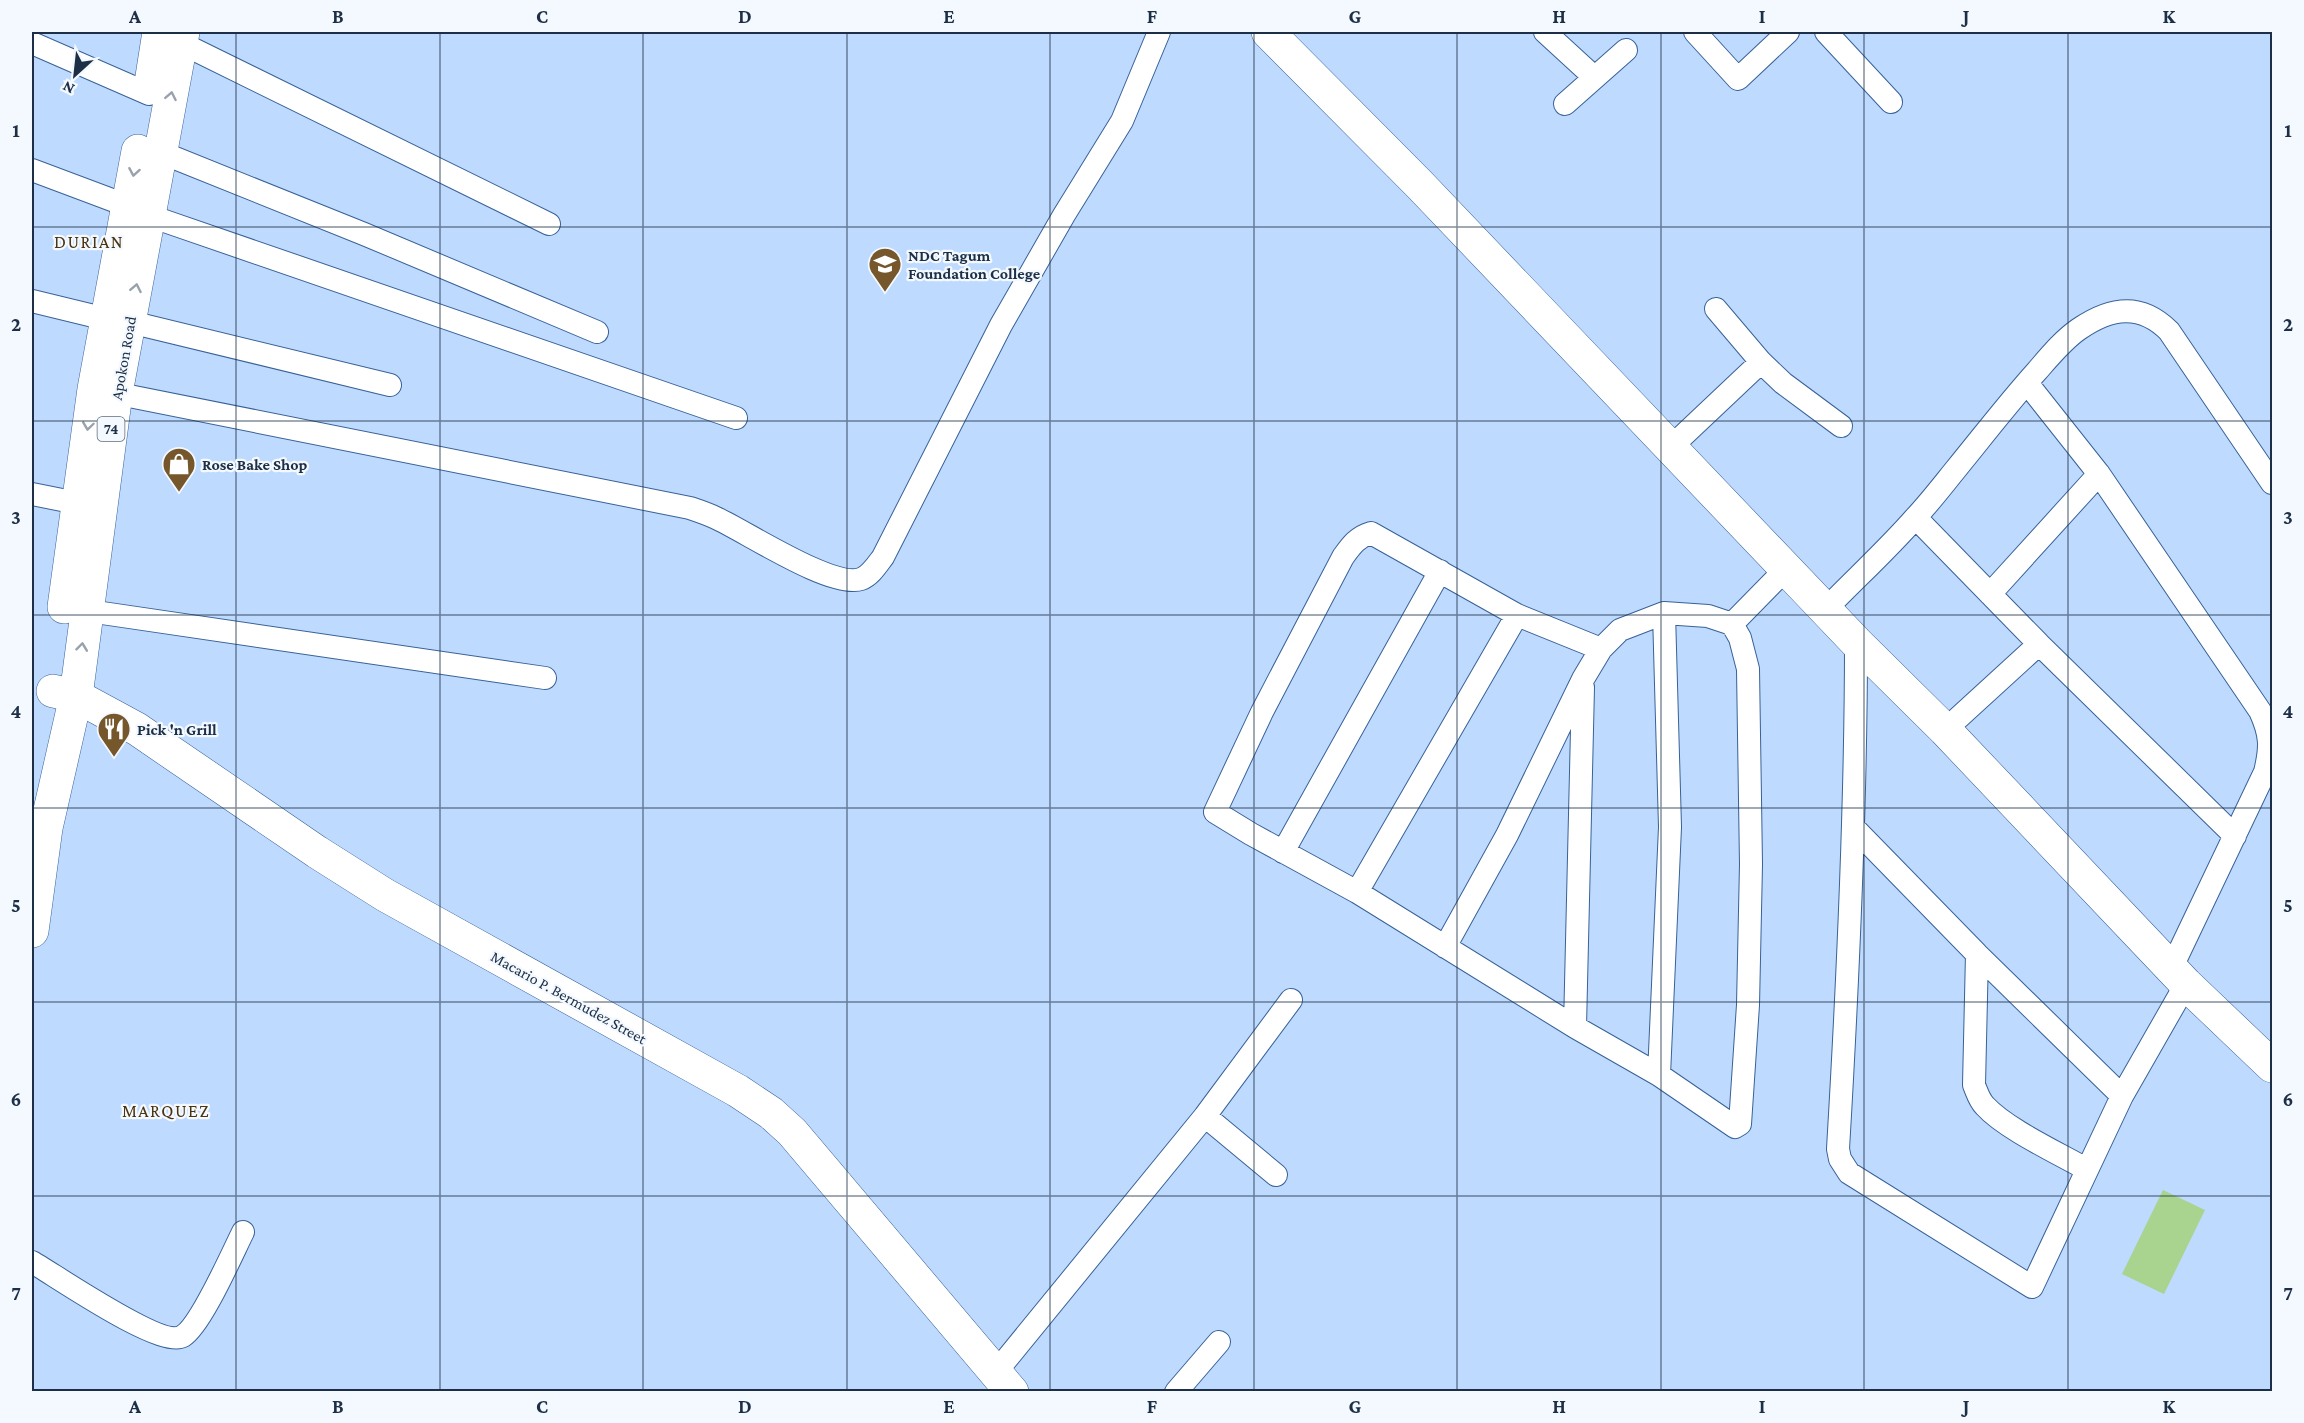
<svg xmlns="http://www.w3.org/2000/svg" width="2304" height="1423" font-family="'Crimson Pro',serif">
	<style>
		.pitch { fill: #a8d48f }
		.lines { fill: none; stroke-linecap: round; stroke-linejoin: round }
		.street-casing { stroke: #386297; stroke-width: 24 }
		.secondary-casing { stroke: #386297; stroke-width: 34 }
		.highway-casing { stroke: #386297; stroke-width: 34 }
		.street { stroke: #fff; stroke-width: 22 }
		.secondary { stroke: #fff; stroke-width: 33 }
		.highway { stroke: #fff; stroke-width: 33 }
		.oneway { stroke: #99a1ac }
		.grid { fill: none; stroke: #1c2f46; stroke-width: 1.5; stroke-opacity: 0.55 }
		.labels { text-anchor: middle; stroke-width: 4.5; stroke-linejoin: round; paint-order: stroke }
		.shield { fill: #f4f9ff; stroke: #5d6c7e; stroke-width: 1.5 }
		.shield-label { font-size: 15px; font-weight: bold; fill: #1c2f46 }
		.poi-label { font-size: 16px; font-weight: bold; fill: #1c2f46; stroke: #f4f9ff; text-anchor: start }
		.street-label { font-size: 16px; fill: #1c2f46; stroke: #f4f9ff }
		.neighbourhood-label { font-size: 18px; letter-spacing: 1.5px; fill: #4a330f; stroke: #f4f9ff }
		.neatline { fill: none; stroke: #1c2f46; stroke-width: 2 }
		.grid-label { font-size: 20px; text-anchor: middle; font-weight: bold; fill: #1c2f46 }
	</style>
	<rect width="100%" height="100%" fill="#bedafe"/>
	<path class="pitch" d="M 2163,1190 L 2205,1210 L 2164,1294 L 2122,1274 Z"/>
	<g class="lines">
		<g class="street-casing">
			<path id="street" d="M 1545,32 L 1594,77
				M 1695,32 L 1738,79 L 1788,32
				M 1826,32 L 1891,102
				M 32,43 L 149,94
				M 181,43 L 549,224
				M 1565,104 L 1626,50
				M 160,152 L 364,234 L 597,332
				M 32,170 L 128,206
				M 150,216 L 736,418
				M 32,301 L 106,319
				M 1716,309 L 1761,362 L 1783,383 L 1841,426
				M 130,322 L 390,385
				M 2027,383 L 2099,474 L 2260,711 C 2271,735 2271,747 2265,772 L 2171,969
				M 104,391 L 690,508 C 699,511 708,514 716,518 C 745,531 832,589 861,579 C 870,576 877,565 883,557 L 1001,325 L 1064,215 L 1122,121 L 1159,32
				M 1671,447 L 1761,362
				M 32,494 L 77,503
				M 1916,518 L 2039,644 L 2235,836
				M 1990,594 L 2099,474
				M 75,609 L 545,678
				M 1826,609 C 1855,579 1887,550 1915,518 C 1930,502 1943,485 1956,469 C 1983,436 2009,402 2037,371 C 2050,356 2063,340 2079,329 C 2111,307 2141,303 2169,331 L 2272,483
				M 1732,624 L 1787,568
				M 1856,642 C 1856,811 1848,980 1838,1149 L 1840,1159 L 1849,1173 L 2032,1287 L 2122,1096 L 2186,984
				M 1945,730 L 2039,644
				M 1853,827 L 1977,954 L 2122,1096
				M 1283,852 L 1440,571
				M 1357,892 L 1517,615
				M 1445,947 L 1507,835 L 1583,679 L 1601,649 L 1620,630 L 1664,613 L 1708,616 L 1732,624 L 1740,638 L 1748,669 L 1751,864 L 1748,1005 L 1740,1124 L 1735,1127 L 1659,1075 L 1575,1027 L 1357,892 L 1251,834 L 1215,812 L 1262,712 L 1343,557 C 1351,546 1357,537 1371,533 L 1517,615 L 1601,649
				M 1977,954 L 1974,1085 C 1977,1092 1979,1100 1985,1106 C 2006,1129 2058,1153 2086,1169
				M 1575,1027 L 1583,687
				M 1659,1075 L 1670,827 L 1664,613
				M 1205,1116 L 1276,1175
				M 32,1262 C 55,1275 161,1349 183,1336 C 201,1325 232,1254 243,1232
				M 996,1372 L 1205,1116 L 1291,1000
				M 1176,1392 L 1219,1342"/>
		</g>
		<g class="secondary-casing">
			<path id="secondary" d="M 1268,32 L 1420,185 L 1856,642 L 1945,730 L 2186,984 L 2272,1066
				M 53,691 L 76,696 L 137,729 L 317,852 L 385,895 L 738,1091 L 771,1113 L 792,1132 L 1012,1392"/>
		</g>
		<g class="highway-casing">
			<path id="highway" d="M 151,83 L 159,32
				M 64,607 L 94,389 L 138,151
				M 32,931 L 46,828 L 76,696 L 116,393 L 183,32"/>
		</g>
		<use href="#street" class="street"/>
		<use href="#secondary" class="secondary"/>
		<use href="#highway" class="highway"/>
	</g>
	<defs><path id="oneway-chevron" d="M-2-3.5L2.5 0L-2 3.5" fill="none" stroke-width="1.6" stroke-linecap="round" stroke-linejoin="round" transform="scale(1.5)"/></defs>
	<g class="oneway">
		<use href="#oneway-chevron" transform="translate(171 96) rotate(-79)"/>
		<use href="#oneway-chevron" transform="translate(134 172) rotate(100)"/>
		<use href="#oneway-chevron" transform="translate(136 288) rotate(-79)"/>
		<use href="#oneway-chevron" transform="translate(88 426) rotate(98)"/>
		<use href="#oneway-chevron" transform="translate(82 647) rotate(-83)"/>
	</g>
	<path class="grid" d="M 236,32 L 236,1392M 440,32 L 440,1392M 643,32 L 643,1392M 847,32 L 847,1392M 1050,32 L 1050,1392M 1254,32 L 1254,1392M 1457,32 L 1457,1392M 1661,32 L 1661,1392M 1864,32 L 1864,1392M 2068,32 L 2068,1392M 32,227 L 2272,227M 32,421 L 2272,421M 32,615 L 2272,615M 32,808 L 2272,808M 32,1002 L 2272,1002M 32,1196 L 2272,1196"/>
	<defs>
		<g id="university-pin" transform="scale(1.725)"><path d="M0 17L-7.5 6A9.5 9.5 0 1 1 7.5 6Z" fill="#75572b" stroke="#f4f9ff"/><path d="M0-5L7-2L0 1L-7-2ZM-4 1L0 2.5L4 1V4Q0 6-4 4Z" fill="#fff"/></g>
		<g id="shop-pin" transform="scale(1.725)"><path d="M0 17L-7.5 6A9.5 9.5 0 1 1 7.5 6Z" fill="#75572b" stroke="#f4f9ff"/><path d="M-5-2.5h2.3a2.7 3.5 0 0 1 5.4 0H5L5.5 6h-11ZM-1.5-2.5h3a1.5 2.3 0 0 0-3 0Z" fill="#fff"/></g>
		<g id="restaurant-pin" transform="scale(1.725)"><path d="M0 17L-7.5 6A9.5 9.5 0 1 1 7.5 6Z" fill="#75572b" stroke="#f4f9ff"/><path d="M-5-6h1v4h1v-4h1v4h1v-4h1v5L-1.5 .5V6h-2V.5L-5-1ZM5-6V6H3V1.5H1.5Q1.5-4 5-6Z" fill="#fff"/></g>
	</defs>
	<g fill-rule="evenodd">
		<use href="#university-pin" x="885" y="264"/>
		<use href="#shop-pin" x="179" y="464"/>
		<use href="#restaurant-pin" x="114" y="729"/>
	</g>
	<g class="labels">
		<rect class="shield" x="97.5" y="417" width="27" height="24" rx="4.5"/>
		<g class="shield-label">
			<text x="111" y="434">74</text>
		</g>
		<g class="poi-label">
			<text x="908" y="261">NDC Tagum<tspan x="908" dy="18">Foundation College</tspan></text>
			<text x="202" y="470">Rose Bake Shop</text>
			<text x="137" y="735">Pick 'n Grill</text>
		</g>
		<g class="street-label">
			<text transform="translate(123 358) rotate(-80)" y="6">Apokon Road</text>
			<text transform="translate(569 997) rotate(29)" y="6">Macario P. Bermudez Street</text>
		</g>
		<g class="neighbourhood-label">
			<text x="89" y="248">DURIAN</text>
			<text x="166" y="1117">MARQUEZ</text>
		</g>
	</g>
	<rect width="2304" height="1423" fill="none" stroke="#f4f9ff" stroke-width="66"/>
	<g transform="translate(75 75) rotate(207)" stroke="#f4f9ff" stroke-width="4.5" paint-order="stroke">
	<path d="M0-4.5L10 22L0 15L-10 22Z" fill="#1c2f46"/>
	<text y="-9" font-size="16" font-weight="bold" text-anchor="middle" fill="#1c2f46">N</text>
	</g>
	<rect x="33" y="33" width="2238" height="1357" class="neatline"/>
	<g class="grid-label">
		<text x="135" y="23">A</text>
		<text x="338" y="23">B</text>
		<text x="542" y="23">C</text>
		<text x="745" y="23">D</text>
		<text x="949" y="23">E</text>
		<text x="1152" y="23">F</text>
		<text x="1355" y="23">G</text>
		<text x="1559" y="23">H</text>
		<text x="1762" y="23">I</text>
		<text x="1966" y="23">J</text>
		<text x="2169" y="23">K</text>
		<text x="16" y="137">1</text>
		<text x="2288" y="137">1</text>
		<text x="16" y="331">2</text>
		<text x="2288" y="331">2</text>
		<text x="16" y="524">3</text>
		<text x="2288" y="524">3</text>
		<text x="16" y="718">4</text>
		<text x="2288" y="718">4</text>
		<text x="16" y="912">5</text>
		<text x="2288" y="912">5</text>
		<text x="16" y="1106">6</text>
		<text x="2288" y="1106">6</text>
		<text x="16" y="1300">7</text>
		<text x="2288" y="1300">7</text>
		<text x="135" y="1413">A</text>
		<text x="338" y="1413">B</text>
		<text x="542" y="1413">C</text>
		<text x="745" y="1413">D</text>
		<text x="949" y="1413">E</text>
		<text x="1152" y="1413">F</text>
		<text x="1355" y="1413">G</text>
		<text x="1559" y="1413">H</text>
		<text x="1762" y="1413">I</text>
		<text x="1966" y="1413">J</text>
		<text x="2169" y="1413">K</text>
	</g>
</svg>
